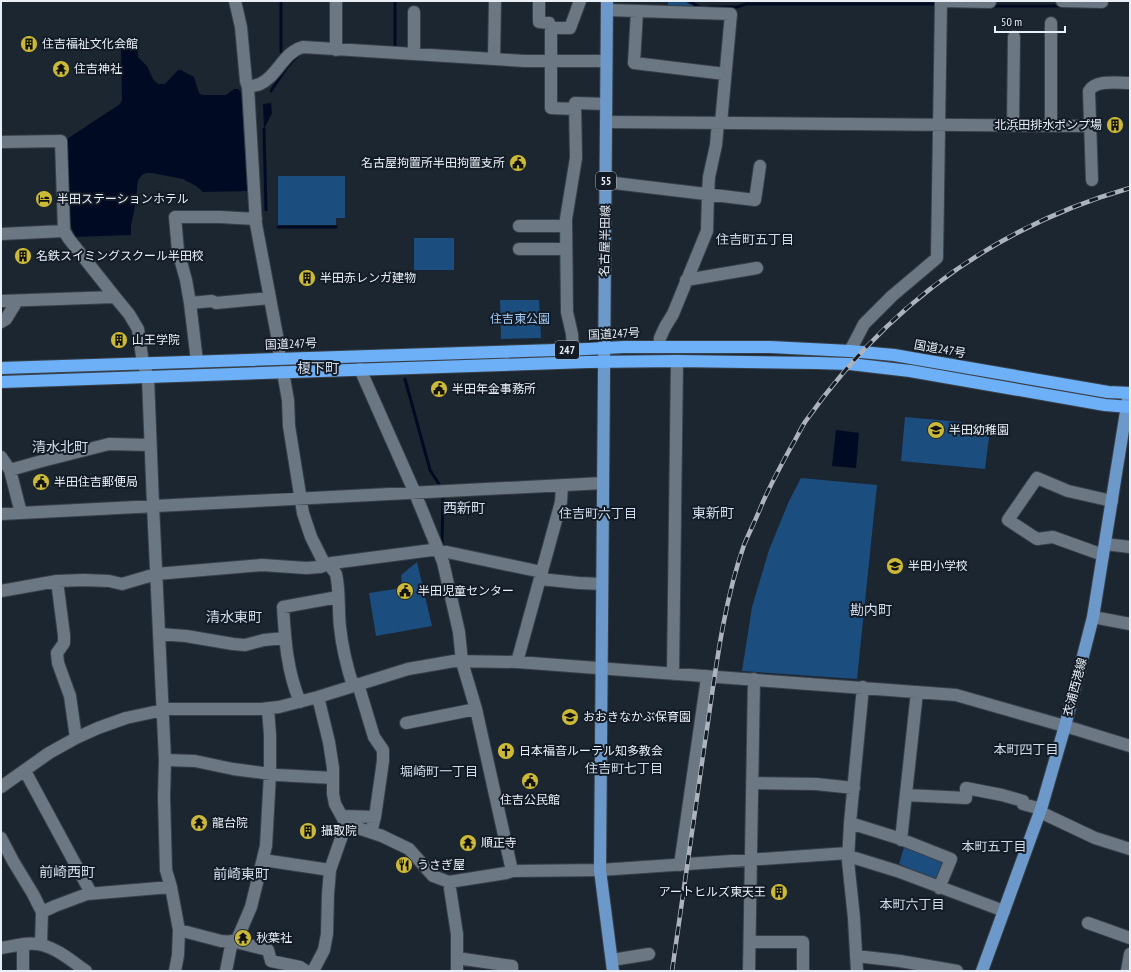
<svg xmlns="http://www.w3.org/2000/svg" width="1131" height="972" font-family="'PT Sans Narrow','Noto Sans JP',sans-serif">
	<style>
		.green { fill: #1b4d7e }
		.water { fill: #000b23 }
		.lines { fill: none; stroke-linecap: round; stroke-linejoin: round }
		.stream { stroke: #000b23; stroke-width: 3 }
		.minor-casing { stroke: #384049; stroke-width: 14 }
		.major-casing { stroke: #384049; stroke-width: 14 }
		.highway-casing { stroke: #384049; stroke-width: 14 }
		.minor { stroke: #6b7783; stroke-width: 12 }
		.major { stroke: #6c99c9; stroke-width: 12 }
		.highway { stroke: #6db0f7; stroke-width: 12 }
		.rail-casing { stroke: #acb3bc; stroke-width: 4.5 }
		.rail { stroke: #131c26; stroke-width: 3; stroke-dasharray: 9; stroke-linecap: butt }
		.labels { text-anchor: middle; stroke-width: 4; stroke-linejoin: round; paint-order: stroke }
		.shield { fill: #131c26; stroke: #a9b0b8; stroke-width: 1 }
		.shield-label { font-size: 11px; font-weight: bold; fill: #e9eff7 }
		.poi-label { font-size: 12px; fill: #e9eff7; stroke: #131c26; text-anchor: start }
		.street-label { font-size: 12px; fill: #e9eff7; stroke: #131c26 }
		.park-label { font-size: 12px; fill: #a3ccf9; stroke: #131c26 }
		.neighbourhood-label { font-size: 13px; fill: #d0dceb; stroke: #131c26 }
		.quarter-label { font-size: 14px; fill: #d0dceb; stroke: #131c26 }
	</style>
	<rect width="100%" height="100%" fill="#1c2630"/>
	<path class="green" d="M 668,1 L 684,1 L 697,8 L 668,7 Z
		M 278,176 L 345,176 L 345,218 L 336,218 L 336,225 L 278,225 Z
		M 414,238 L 454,238 L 454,270 L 414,270 Z
		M 500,300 L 539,300 L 541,338 L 501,339 Z
		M 905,417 L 961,422 L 961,426 L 990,429 L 985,469 L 901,461 Z
		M 801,478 L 877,485 L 857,679 L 742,671 L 752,607 L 769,550 L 789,501 Z
		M 417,562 L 432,626 L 376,636 L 369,593 L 402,588 L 401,575 Z
		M 905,844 L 946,860 L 938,881 L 899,864 Z"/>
	<path class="water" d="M 129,40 L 132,40 L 137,42 L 138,57 L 147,66 L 153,79 L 158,84 L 165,84 L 178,70 L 181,70 L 194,77 L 199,93 L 202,95 L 226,95 L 234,89 L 238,89 L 241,92 L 248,191 L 203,192 L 196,186 L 183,179 L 152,173 L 146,173 L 142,175 L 138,180 L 135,206 L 131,226 L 131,235 L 75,237 L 70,223 L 67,139 L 120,104 L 122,100 L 121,47 L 123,43 Z
		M 271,103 L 272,113 L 264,129 L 263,104 Z
		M 836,430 L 859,433 L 856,468 L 832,466 Z"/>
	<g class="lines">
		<path class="stream" d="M 395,1 L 395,47
			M 689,1 L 701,8
			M 990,6 L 1062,6
			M 709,7 L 737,7 L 746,4 L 935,4
			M 281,52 L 281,1
			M 271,91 L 287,67 L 299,54
			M 264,129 L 266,210
			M 278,227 L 336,227
			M 405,379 L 430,470 L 439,484
			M 442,544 L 443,497"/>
		<g class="minor-casing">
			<path id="minor" d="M 235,1 L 241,27 L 246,81 L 248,87 L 256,224 L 279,346 L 279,358
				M 336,1 L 336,50
				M 539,1 L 539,22 L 549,23 L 551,28 L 551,108 L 575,109
				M 941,1 L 990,2
				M 1062,1 L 1102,2 L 1102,1
				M 607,10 L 731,14 L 721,123
				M 637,11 L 634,63 L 725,74
				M 551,28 L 570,28 L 580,1
				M 414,54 L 414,12
				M 494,58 L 495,1
				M 248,87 C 252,86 257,85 260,84 C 278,76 283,52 303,47 L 525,61 L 606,61
				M 606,122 L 1090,126
				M 1013,125 L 1014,37
				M 1051,125 L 1051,23
				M 1,142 L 61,141 L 64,231 L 69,239 L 115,297 L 129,314 L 138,329 L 143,363 L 148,377 L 153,505 L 165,760 L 164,797 L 166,870 L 171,887 L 179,930 L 178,955 L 175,971
				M 1092,180 L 1089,91 C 1096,79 1118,83 1130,83
				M 606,182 L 755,200 L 760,166
				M 519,226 L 566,226
				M 1,234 L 64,231
				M 519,249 L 566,249
				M 686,280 L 757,268
				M 1,301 L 115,297
				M 190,303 L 212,301 L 216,303 L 270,298
				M 1,322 L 6,319 L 17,301
				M 659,347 L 660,338 L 665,327 L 673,314 L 707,231 L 708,194 L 709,177 L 716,145 L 718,123
				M 573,350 L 572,334 L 567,312 L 566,219 L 576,158 L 575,103 L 606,104
				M 850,351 L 864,324 L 892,296 L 937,258 L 941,1
				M 197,361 L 190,303 L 186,280 L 178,251 L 175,217 L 220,217 L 256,219
				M 360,369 L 415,493 L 443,562 L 459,632 L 462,662 L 476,709 L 512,871
				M 283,372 L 288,400 L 289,426 L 303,513 L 311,537 L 323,561 L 331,567 L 336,574 C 340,591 338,610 340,627 C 342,647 347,667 353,686
				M 1,457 L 10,470 L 21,513
				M 10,470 L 42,461 L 109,444 L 150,445
				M 1,514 L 603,483
				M 1105,544 L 1130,547
				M 1103,555 L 1053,537 L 1037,539 L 1008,520 L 1037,478 L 1068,491 L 1112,501
				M 540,579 L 579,583 L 602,584
				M 57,581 L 64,635 L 64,643 L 57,653 L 58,663 L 70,696 L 76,738
				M 1,591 L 57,581 L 84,580 L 109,581 L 122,584 L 156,574 L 262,565 L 306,568 L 320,567 L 332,563 L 432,550 L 447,552 L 542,572
				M 1093,617 L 1130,624
				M 159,634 L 186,636 L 233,644 L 245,645 L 264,640 L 285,638
				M 517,662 L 561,502 L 562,486
				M 673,674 L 677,361
				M 358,684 L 374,737 L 383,750 L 383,761 L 375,817 L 371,832
				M 318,697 L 329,742 L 333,768 L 333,794 L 335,804 L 346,824 L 382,836 L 409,849 L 433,876 L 449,882 L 506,873 L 512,871 L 600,870 L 848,853
				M 300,702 C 287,671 285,640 283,607 L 338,597
				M 406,723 L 476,709
				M 165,760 L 195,761 L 233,769 L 278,775 L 333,778
				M 25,771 L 91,893
				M 752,783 L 816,784 L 854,788
				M 1,787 L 49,753 L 76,738 L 98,728 L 126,718 L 168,709 L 261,709 L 279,707 L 318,697 L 408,669 L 454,661 L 517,662 L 956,695 L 1075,729 L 1130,746
				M 906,795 L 966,798 L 966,788 L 1002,795 L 1023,801 L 1023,804 L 1041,809
				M 1040,812 L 1095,838 L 1130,849
				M 342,816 L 375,817
				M 850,823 L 898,838 L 951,859 L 939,888
				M 1,838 L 13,861 L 33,894 L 42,912 L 41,944
				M 901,840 L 917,692
				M 848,858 L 855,858 L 897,871 L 1004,911
				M 263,860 L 330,870
				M 680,865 L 706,685 L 706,676
				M 449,882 L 457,934 L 457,971
				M 42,912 L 55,906 L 87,894 L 171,887
				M 1088,923 L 1130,938
				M 179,930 L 221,941 L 236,942 L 268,950 L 271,961 L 300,967 L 306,971
				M 236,942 L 251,907 L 266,846 L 270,774 L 270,735 L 268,709
				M 750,942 L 803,942 L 803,971
				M 23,945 L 23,971
				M 1,948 C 14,946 30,941 42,945 C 58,949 73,962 86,971
				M 856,956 L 900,961 L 957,971
				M 457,958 L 512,966 L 512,971
				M 612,960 L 649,954
				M 226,971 L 232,941
				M 313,971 L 324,950 L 327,934 L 328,894 L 330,870 L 346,824
				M 749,971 L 754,679
				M 857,971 L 854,918 L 848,861 L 850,823 L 863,687
				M 1127,971 L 1130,954"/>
		</g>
		<g class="major-casing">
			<path id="major" d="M 607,1 L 600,870 L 613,971
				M 982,971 L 1041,809 L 1065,726 L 1093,617 L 1129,393"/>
		</g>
		<g class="highway-casing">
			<path id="highway" d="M 1,368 L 587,349 L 624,347 L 770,347 L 850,351 L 894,355 L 1108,392 L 1130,393
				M 1,382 L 587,362 L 677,361 L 816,363 L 850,364 L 910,371 L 1105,405 L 1130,407"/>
		</g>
		<use href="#minor" class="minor"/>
		<use href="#major" class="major"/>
		<use href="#highway" class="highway"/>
		<g class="rail-casing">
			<path id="rail" d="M 672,971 C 683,895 694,819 705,742 C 715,676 722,608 744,545 C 749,533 755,521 760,509 C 769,487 780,467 791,447 C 796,439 800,430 805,422 C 887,306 993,227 1130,188"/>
		</g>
		<use href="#rail" class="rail"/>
	</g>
	<defs>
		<g id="building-disc" transform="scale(0.9)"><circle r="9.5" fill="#cbba39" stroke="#131c26"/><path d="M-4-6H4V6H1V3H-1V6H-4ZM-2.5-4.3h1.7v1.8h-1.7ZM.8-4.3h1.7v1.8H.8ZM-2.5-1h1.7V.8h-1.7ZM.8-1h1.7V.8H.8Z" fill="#111"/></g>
		<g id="temple-disc" transform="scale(0.9)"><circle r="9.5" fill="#cbba39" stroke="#131c26"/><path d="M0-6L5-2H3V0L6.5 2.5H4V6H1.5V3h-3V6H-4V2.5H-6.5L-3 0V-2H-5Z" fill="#111"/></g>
		<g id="civic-disc" transform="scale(0.9)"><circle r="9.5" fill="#cbba39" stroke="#131c26"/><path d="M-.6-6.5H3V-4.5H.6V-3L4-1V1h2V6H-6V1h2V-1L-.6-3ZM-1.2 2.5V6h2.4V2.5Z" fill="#111"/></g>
		<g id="hotel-disc" transform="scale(0.9)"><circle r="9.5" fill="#cbba39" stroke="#131c26"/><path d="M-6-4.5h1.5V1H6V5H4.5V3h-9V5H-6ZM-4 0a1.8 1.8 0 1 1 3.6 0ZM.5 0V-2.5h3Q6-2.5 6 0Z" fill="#111"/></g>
		<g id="school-disc" transform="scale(0.9)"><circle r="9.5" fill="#cbba39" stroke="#131c26"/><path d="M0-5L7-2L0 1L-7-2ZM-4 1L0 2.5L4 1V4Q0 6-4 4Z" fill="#111"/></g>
		<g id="church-disc" transform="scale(0.9)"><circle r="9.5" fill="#cbba39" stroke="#131c26"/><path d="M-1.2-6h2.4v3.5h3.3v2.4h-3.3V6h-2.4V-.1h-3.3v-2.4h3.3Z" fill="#111"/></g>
		<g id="restaurant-disc" transform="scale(0.9)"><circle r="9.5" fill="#cbba39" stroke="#131c26"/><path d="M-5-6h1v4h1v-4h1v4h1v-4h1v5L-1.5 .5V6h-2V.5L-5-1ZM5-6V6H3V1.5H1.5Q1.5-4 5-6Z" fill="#111"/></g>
	</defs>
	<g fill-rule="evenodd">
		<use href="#building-disc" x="29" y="44"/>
		<use href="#temple-disc" x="61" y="69"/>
		<use href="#building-disc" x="1115" y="125"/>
		<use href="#civic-disc" x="518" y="163"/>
		<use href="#hotel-disc" x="44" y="199"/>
		<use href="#building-disc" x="23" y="256"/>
		<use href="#building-disc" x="307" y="278"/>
		<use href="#building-disc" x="119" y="340"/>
		<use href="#civic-disc" x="439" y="389"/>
		<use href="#school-disc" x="936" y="430"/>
		<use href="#civic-disc" x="41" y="482"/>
		<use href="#school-disc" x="895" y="566"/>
		<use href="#civic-disc" x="405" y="591"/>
		<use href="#school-disc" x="570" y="717"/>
		<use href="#church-disc" x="506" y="751"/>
		<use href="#civic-disc" x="530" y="781"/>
		<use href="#temple-disc" x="199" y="823"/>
		<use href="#building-disc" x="308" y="831"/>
		<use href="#temple-disc" x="468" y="843"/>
		<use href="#restaurant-disc" x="404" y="865"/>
		<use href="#building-disc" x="779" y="892"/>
		<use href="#temple-disc" x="243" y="938"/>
	</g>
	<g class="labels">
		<g class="shield">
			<rect x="596" y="172" width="20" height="18" rx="3"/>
			<rect x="555" y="341" width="24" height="18" rx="3"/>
		</g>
		<g class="shield-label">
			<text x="606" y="185">55</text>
			<text x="567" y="354">247</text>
		</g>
		<g class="poi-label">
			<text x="42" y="48">住吉福祉文化会館</text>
			<text x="74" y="73">住吉神社</text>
			<text x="1102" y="129" text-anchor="end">北浜田排水ポンプ場</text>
			<text x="505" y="167" text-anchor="end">名古屋拘置所半田拘置支所</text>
			<text x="57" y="203">半田ステーションホテル</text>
			<text x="36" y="260">名鉄スイミングスクール半田校</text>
			<text x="320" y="282">半田赤レンガ建物</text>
			<text x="132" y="344">山王学院</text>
			<text x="452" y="393">半田年金事務所</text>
			<text x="949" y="434">半田幼稚園</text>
			<text x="54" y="486">半田住吉郵便局</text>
			<text x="908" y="570">半田小学校</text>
			<text x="418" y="595">半田児童センター</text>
			<text x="583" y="721">おおきなかぶ保育園</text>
			<text x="519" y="755">日本福音ルーテル知多教会</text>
			<text x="530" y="804" text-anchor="middle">住吉公民館</text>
			<text x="212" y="827">龍台院</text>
			<text x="321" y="835">攝取院</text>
			<text x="481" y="847">順正寺</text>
			<text x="417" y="869">うさぎ屋</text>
			<text x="766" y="896" text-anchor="end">アートヒルズ東天王</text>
			<text x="256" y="942">秋葉社</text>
		</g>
		<g class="street-label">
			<text transform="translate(605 241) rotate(-89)" y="4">名古屋半田線</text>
			<text transform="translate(614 334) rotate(-3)" y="4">国道247号</text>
			<text transform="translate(291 344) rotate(-2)" y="4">国道247号</text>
			<text transform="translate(940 349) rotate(10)" y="4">国道247号</text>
			<text transform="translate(1075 687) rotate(-75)" y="4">衣浦西港線</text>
		</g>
		<g class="park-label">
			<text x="520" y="323">住吉東公園</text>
		</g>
		<g class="neighbourhood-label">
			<text x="755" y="244">住吉町五丁目</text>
			<text x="598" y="518">住吉町六丁目</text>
			<text x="1026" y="754">本町四丁目</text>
			<text x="624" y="773">住吉町七丁目</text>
			<text x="439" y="776">堀崎町一丁目</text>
			<text x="994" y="851">本町五丁目</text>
			<text x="912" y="909">本町六丁目</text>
		</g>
		<g class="quarter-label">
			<text x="318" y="373">榎下町</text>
			<text x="60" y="452">清水北町</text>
			<text x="464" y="513">西新町</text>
			<text x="713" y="518">東新町</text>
			<text x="871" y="615">勘内町</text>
			<text x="234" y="622">清水東町</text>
			<text x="67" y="877">前崎西町</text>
			<text x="241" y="879">前崎東町</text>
		</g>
	</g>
	<rect width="1131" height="972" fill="none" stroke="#e9eff7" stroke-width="4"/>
	<path d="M995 26v6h70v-6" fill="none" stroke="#e9eff7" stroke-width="2"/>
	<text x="1001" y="26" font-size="12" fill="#e9eff7" stroke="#131c26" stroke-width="3" paint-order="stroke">50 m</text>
</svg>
